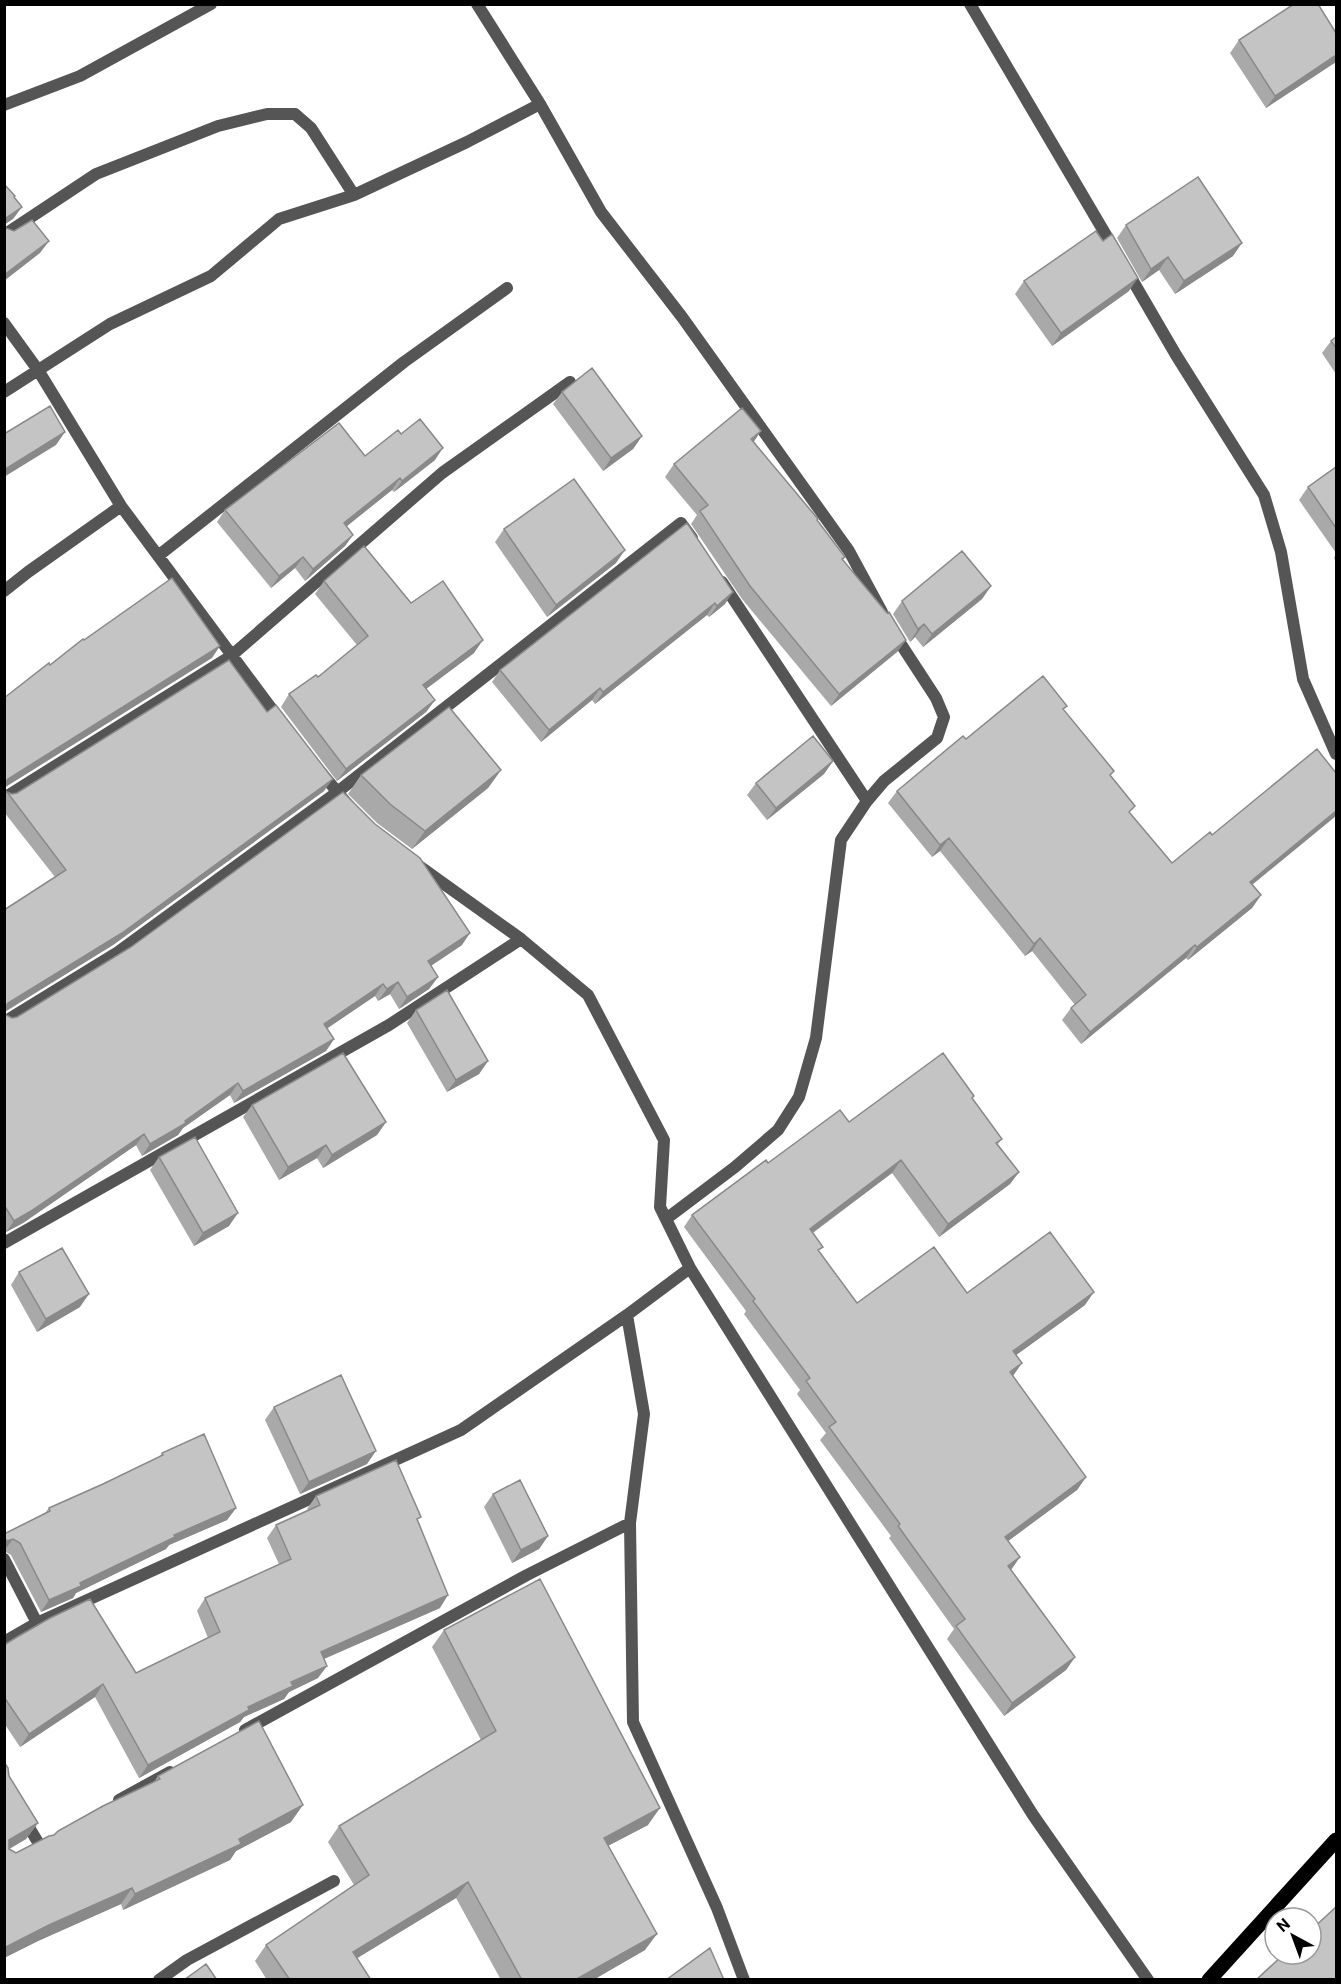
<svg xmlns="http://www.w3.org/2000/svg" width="1341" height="1984" font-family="Roboto,sans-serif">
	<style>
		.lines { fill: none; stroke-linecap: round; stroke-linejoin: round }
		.street { stroke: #555; stroke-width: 12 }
		.primary { stroke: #000; stroke-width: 15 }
		.wall { fill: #a9a9a9 }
		.shaded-wall { fill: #898989 }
		.building { fill: #c4c4c4; stroke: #898989; stroke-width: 1.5 }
	</style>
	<rect width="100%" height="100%" fill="#fff"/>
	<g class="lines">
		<path class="street" d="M 477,4 L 540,104 L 601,212 L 682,317 L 849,551 L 882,612
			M 970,4 L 1116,252
			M 4,105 L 80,76 L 211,4
			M 4,235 L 96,174 L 218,126 L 267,114 L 295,114 L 311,128 L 354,195
			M 1126,269 L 1176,355 L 1264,495 L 1281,552 L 1303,679 L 1336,754
			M 4,323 L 38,370 L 121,506 L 280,720
			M 4,392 L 110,324 L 211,276 L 279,219 L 354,195 L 467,142 L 540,104
			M 158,556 L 404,362 L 507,288
			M 722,582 L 867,801
			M 4,591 L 28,572 L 121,506
			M 320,771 L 349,806
			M 4,798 L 231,656 L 442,473 L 570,382
			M 419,866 L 521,939 L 588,995 L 664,1140 L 660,1207 L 690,1268 L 1033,1815 L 1148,1980
			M 4,1022 L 118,952 L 336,793 L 681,523 L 692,538
			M 666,1219 L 735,1167 L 778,1130 L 799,1097 L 816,1038 L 841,840 L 867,801 L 884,781 L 937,738 L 944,717 L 936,698 L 893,632
			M 4,1243 L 389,1025 L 521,939
			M 627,1315 L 644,1414 L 630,1523 L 633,1722 L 717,1908 L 744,1980
			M 4,1559 L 37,1623
			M 4,1642 L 37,1623 L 461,1430 L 627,1315 L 690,1268
			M 245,1730 L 527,1575 L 630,1523
			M 119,1800 L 170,1772
			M 24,1819 L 39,1844
			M 159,1980 L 187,1960 L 334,1881"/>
		<path class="primary" d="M 1209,1980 L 1336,1840"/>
	</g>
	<path class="wall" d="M 1336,33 L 1336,62 L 1266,108 L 1230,53 L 1239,40 Z
		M 1126,225 L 1233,256 L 1175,294 L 1159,270 L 1142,282 L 1117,238 Z
		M 1024,281 L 1129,291 L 1052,346 L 1015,294 Z
		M 1336,337 L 1336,374 L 1322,353 L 1331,341 Z
		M 562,392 L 642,436 L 633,449 L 603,471 L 553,404 Z
		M 401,434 L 435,460 L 394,492 L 392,490 L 346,526 L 353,535 L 345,546 L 305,581 L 295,568 L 271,588 L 217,522 L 225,510 L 365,456 Z
		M 753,442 L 817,520 L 845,557 L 843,560 L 906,640 L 897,652 L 831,706 L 742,599 L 691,524 L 697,515 L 665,477 L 674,464 Z
		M 1336,467 L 1336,553 L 1299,500 L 1308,487 Z
		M 687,523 L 725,604 L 709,617 L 707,615 L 595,704 L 592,700 L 541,742 L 492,682 L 500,670 Z
		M 504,529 L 616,563 L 547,617 L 495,542 Z
		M 1336,554 L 1336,562 L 1334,558 Z
		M 324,581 L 411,603 L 474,653 L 426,689 L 435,700 L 426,712 L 337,781 L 281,707 L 289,694 L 318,677 L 357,645 L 315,594 Z
		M 991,586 L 982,599 L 923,647 L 915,637 L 910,642 L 893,614 L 902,601 Z
		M 1064,710 L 1111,776 L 1130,813 L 1172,863 L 1253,885 L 1261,895 L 1252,908 L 1188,960 L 1186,958 L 1081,1044 L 1062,1020 L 1071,1008 L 1075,1005 L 1032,951 L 1025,956 L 940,851 L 932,857 L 888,803 L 897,791 L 966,739 Z
		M 833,761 L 824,774 L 767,820 L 747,795 L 756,783 Z
		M 501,770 L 488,788 L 412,849 L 377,823 L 348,794 L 361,775 Z
		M 324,791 L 113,945 L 5,1012 L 6,1015 L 12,1018 L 462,945 L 431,966 L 438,977 L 429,989 L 399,1009 L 390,994 L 378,1001 L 375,996 L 327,1028 L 334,1039 L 326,1051 L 234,1103 L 230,1095 L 183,1128 L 178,1135 L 142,1156 L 136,1145 L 23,1223 L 6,1232 L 4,1230 L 4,910 L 55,877 L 4,812 L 4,795 L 7,792 L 12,794 Z
		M 416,1010 L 488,1061 L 479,1074 L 447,1092 L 407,1023 Z
		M 973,1099 L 1002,1139 L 998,1144 L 1019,1172 L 1010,1184 L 939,1237 L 892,1173 L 813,1233 L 819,1252 L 857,1303 L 967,1293 L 1085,1305 L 1016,1355 L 1013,1376 L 1086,1477 L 1077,1490 L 1008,1541 L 1011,1570 L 1075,1657 L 1066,1670 L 1004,1716 L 947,1639 L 954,1629 L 889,1538 L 891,1536 L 820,1440 L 826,1433 L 797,1394 L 800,1390 L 744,1314 L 746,1311 L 684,1227 L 692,1215 L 768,1163 L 849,1122 Z
		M 252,1105 L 386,1122 L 377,1135 L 323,1168 L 317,1158 L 279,1180 L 243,1117 Z
		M 159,1157 L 229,1226 L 194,1246 L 150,1170 Z
		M 19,1272 L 80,1307 L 37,1332 L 11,1285 Z
		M 274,1407 L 367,1464 L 300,1494 L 265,1420 Z
		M 162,1453 L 236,1508 L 227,1520 L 169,1545 L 166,1549 L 76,1593 L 73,1598 L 41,1612 L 11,1555 L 4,1551 L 4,1534 L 45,1513 L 49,1508 L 103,1484 L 159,1457 Z
		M 493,1494 L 548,1536 L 539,1549 L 512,1563 L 484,1507 Z
		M 316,1496 L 418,1521 L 440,1608 L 324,1659 L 318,1678 L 289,1692 L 284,1699 L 244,1717 L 240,1722 L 139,1778 L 95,1697 L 20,1747 L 4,1723 L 4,1645 L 136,1673 L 208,1638 L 197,1611 L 205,1598 L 279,1564 L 267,1538 L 276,1525 L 308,1510 L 307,1509 Z
		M 444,1630 L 648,1825 L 608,1846 L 645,1950 L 593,1980 L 501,1980 L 456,1898 L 357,1958 L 371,1980 L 267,1980 L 255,1961 L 266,1945 L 354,1885 L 328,1842 L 339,1826 L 481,1740 L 432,1647 Z
		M 9,1776 L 38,1823 L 26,1839 L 9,1849 L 16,1853 L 54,1835 L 154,1782 L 158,1776 L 291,1822 L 236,1851 L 230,1860 L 123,1910 L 121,1904 L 38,1941 L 4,1958 Z"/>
	<path class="shaded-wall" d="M 1336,55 L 1336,62 L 1266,108 L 1275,96 Z
		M 22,207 L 13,219 L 4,225 L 4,220 L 6,218 Z
		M 49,241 L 40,253 L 4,281 L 4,275 Z
		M 1242,243 L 1233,256 L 1175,294 L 1184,281 Z
		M 1168,257 L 1159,270 L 1142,282 L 1151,269 Z
		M 1138,278 L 1129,291 L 1052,346 L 1061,333 Z
		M 761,431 L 753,443 L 751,439 Z
		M 65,432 L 56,445 L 4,477 L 4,470 Z
		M 642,436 L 633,449 L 603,471 L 611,458 Z
		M 443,448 L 435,460 L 394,492 L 402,481 Z
		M 400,478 L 392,490 L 336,535 L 344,523 Z
		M 353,535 L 345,546 L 305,581 L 313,569 Z
		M 625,550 L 616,563 L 547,617 L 556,605 Z
		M 303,557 L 295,568 L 271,588 L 279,576 Z
		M 991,586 L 982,599 L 923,647 L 932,634 Z
		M 733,592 L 725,604 L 709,617 L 717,606 Z
		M 715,603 L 707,615 L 595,704 L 603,692 Z
		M 924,624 L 915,637 L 910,642 L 918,629 Z
		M 483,640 L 474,653 L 414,698 L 423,685 Z
		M 906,640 L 897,652 L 831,706 L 839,694 Z
		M 220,646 L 212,658 L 4,788 L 4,783 L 8,779 Z
		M 600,688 L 592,700 L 541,742 L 549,730 Z
		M 435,700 L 426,712 L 337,781 L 346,769 Z
		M 833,761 L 824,774 L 767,820 L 776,808 Z
		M 501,770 L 488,788 L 412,849 L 425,831 Z
		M 333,779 L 324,791 L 113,945 L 4,1012 L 4,1008 L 8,1003 Z
		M 1336,811 L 1336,816 L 1241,894 L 1250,882 Z
		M 949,838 L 940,851 L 932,857 L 940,845 Z
		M 1261,895 L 1252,908 L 1188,960 L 1197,947 Z
		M 470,933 L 462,945 L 420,973 L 428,961 Z
		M 1040,938 L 1032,951 L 1025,956 L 1034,944 Z
		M 1195,945 L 1186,958 L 1081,1044 L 1090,1032 Z
		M 438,977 L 429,989 L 399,1009 L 407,997 Z
		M 398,982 L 390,994 L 378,1001 L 387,989 Z
		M 383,984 L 375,996 L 316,1036 L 324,1024 Z
		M 334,1039 L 326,1051 L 234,1103 L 243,1091 Z
		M 488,1061 L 479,1074 L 447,1092 L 456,1080 Z
		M 238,1083 L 230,1095 L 183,1128 L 178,1135 L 142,1156 L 150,1144 Z
		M 386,1122 L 377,1135 L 323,1168 L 332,1155 Z
		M 144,1134 L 136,1145 L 23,1223 L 6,1232 L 14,1221 Z
		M 326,1145 L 317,1158 L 279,1180 L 288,1167 Z
		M 901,1160 L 892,1173 L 801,1241 L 810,1229 Z
		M 1019,1172 L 1010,1184 L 939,1237 L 948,1224 Z
		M 238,1213 L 229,1226 L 194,1246 L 203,1233 Z
		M 1094,1292 L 1085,1305 L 1004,1364 L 1013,1351 Z
		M 89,1294 L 80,1307 L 37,1332 L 46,1319 Z
		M 1022,1363 L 1013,1376 L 1010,1372 Z
		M 376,1451 L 367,1464 L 300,1494 L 309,1482 Z
		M 1086,1477 L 1077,1490 L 996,1550 L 1005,1537 Z
		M 236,1508 L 227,1520 L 169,1545 L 166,1549 L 76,1593 L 73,1598 L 41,1612 L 49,1600 L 80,1583 L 174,1535 Z
		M 548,1536 L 539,1549 L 512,1563 L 521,1550 Z
		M 13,1539 L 4,1551 L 4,1544 L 7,1541 Z
		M 1020,1557 L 1011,1570 L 1008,1566 Z
		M 448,1595 L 440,1608 L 312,1664 L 321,1652 Z
		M 1075,1657 L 1066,1670 L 1004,1716 L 1012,1703 Z
		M 327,1666 L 318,1678 L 289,1692 L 284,1699 L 244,1717 L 240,1722 L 139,1778 L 148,1765 L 291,1682 Z
		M 103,1684 L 95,1697 L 20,1747 L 29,1734 Z
		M 303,1805 L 291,1822 L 236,1851 L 230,1860 L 123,1910 L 135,1894 Z
		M 660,1808 L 648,1825 L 592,1854 L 604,1838 Z
		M 38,1823 L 26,1839 L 4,1852 L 9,1840 Z
		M 468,1882 L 456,1898 L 341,1968 L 353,1952 Z
		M 132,1888 L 121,1904 L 38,1941 L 4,1958 L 4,1948 L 49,1925 Z
		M 657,1934 L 645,1950 L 593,1980 L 575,1980 Z"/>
	<path class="building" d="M 1294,4 L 1318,4 L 1336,33 L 1336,55 L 1275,96 L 1239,40 Z
		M 1198,177 L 1242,243 L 1184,281 L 1168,257 L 1151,269 L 1126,225 Z
		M 4,184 L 15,196 L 14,197 L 22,207 L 6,218 L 4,222 Z
		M 32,220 L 49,241 L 4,275 L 4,223 L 6,228 L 14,231 Z
		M 1096,231 L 1103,241 L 1112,234 L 1138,278 L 1061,333 L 1024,281 Z
		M 1336,337 L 1336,348 L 1331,341 Z
		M 592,368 L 642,436 L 611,458 L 562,392 Z
		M 50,406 L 65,432 L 4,470 L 4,434 Z
		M 742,408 L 761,431 L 751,439 L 818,519 L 817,520 L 845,557 L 842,559 L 887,613 L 889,612 L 906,640 L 839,694 L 750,586 L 700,511 L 708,505 L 674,464 Z
		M 420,419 L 443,448 L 402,481 L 400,478 L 344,523 L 353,535 L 313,569 L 303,557 L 279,576 L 225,510 L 339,423 L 365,456 L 398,430 L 401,434 Z
		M 1336,467 L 1336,528 L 1308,487 Z
		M 574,479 L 625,550 L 556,605 L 504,529 Z
		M 687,523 L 733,592 L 717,606 L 715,603 L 603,692 L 600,688 L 549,730 L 500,670 Z
		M 364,546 L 411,603 L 443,581 L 483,640 L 423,685 L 435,700 L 346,769 L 289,694 L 316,675 L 318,677 L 368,636 L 324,581 Z
		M 962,551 L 991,586 L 932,634 L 924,624 L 918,629 L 902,601 Z
		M 172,578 L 220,646 L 8,779 L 5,783 L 5,790 L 4,789 L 4,698 L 49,663 L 50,665 L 83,639 L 84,640 Z
		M 229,660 L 267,712 L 276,705 L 333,779 L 122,933 L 8,1003 L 4,1009 L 4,910 L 66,870 L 7,792 L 12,794 L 17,793 Z
		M 1043,676 L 1067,706 L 1063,709 L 1114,771 L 1110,775 L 1135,806 L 1129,812 L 1172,863 L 1210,832 L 1212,835 L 1317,749 L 1336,773 L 1336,811 L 1250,882 L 1261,895 L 1197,947 L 1195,945 L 1090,1032 L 1071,1008 L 1086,995 L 1040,938 L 1034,944 L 949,838 L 940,845 L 897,791 L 963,736 L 966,739 Z
		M 449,707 L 501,770 L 425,831 L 390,804 L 361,775 Z
		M 813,736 L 833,761 L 776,808 L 756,783 Z
		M 343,792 L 375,824 L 420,858 L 470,933 L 428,961 L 438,977 L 407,997 L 398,982 L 387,989 L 383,984 L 324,1024 L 334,1039 L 243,1091 L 238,1083 L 185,1121 L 186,1123 L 150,1144 L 144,1134 L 31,1211 L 14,1221 L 4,1205 L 4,1011 L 6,1015 L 12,1018 L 17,1017 L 131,947 Z
		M 447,990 L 488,1061 L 456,1080 L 416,1010 Z
		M 343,1053 L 386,1122 L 332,1155 L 326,1145 L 288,1167 L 252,1105 Z
		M 943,1053 L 974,1096 L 972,1098 L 1002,1139 L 996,1143 L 1019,1172 L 948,1224 L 901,1160 L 810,1229 L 823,1247 L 818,1250 L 857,1303 L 934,1247 L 967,1293 L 1050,1232 L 1094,1292 L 1013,1351 L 1022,1363 L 1010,1372 L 1086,1477 L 1005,1537 L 1020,1557 L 1008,1566 L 1075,1657 L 1012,1703 L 956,1626 L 965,1619 L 898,1526 L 900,1524 L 829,1427 L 836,1422 L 806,1381 L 810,1378 L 753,1301 L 755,1299 L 692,1215 L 766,1160 L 768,1163 L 840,1110 L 849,1122 Z
		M 195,1137 L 238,1213 L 203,1233 L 159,1157 Z
		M 62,1248 L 89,1294 L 46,1319 L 19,1272 Z
		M 341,1375 L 376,1451 L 309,1482 L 274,1407 Z
		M 204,1434 L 236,1508 L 174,1535 L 175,1537 L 80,1583 L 81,1586 L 49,1600 L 20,1543 L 13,1539 L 7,1541 L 4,1537 L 4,1534 L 50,1511 L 49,1508 L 103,1484 L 163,1455 L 162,1453 Z
		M 396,1460 L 421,1517 L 417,1519 L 448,1595 L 321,1652 L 327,1666 L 291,1682 L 293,1686 L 248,1707 L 249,1710 L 148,1765 L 103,1684 L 29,1734 L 4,1697 L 4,1645 L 17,1637 L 50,1618 L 90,1599 L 136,1673 L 220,1632 L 205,1598 L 291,1559 L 276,1525 L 320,1505 L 316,1496 Z
		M 520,1480 L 548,1536 L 521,1550 L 493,1494 Z
		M 540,1579 L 660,1808 L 604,1838 L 657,1934 L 575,1980 L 522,1980 L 468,1882 L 353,1952 L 371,1980 L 290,1980 L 266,1945 L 369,1875 L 339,1826 L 496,1731 L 444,1630 Z
		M 259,1721 L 303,1805 L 239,1839 L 241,1844 L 135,1894 L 132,1888 L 49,1925 L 4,1948 L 4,1762 L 8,1768 L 9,1776 L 38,1823 L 9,1840 L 9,1849 L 16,1853 L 49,1836 L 54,1835 L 58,1831 L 103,1806 L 160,1779 L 158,1776 Z
		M 1336,1907 L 1336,1980 L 1256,1980 L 1284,1954 L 1311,1954 L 1311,1930 Z
		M 710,1948 L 724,1980 L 666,1980 Z
		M 206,1964 L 217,1980 L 184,1980 Z"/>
	<rect width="1341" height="1984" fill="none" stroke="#000000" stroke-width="12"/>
	<g transform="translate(1293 1936) rotate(319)"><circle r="28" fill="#ffffff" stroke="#999999" stroke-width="1.5"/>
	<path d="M0-4.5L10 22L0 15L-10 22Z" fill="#000000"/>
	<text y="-9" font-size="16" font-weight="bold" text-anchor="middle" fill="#000000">N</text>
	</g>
</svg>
